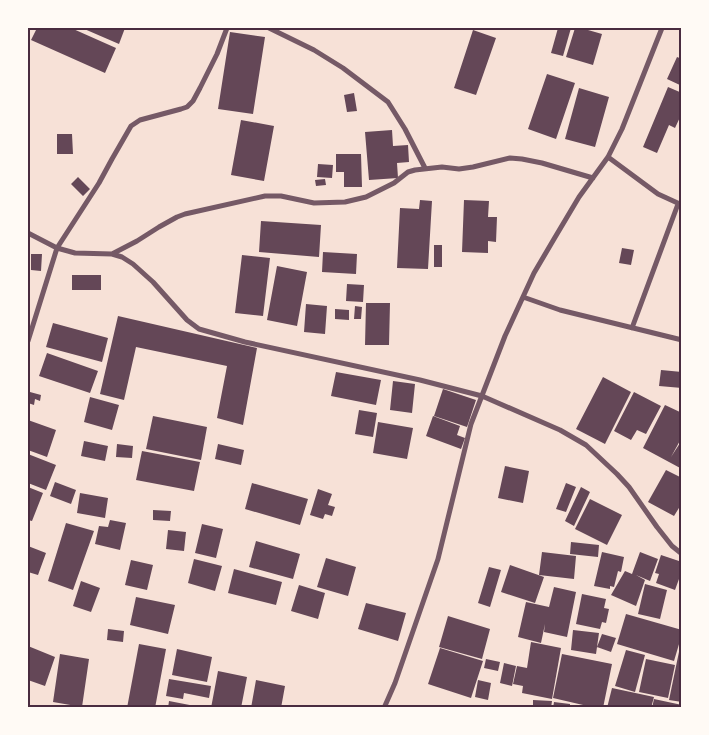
<svg xmlns="http://www.w3.org/2000/svg" width="709" height="735" font-family="'Open Sans',sans-serif">
	<style>
		.building { fill: #644757 }
		.lines { fill: none; stroke-linecap: round; stroke-linejoin: round }
		.minor { stroke: #755966; stroke-width: 5 }
		.neatline { fill: none; stroke: #4a2c40; stroke-width: 2 }
	</style>
	<rect width="100%" height="100%" fill="#f7e1d7"/>
	<path class="building" d="M 37,28 L 71,28 L 116,48 L 105,73 L 31,40 Z
		M 82,28 L 125,28 L 119,44 Z
		M 558,28 L 571,28 L 563,56 L 551,53 Z
		M 575,28 L 581,28 L 602,34 L 593,65 L 566,57 Z
		M 473,30 L 496,38 L 476,95 L 454,88 Z
		M 230,32 L 265,37 L 253,114 L 218,109 Z
		M 677,57 L 682,59 L 682,86 L 667,79 Z
		M 547,74 L 575,83 L 556,139 L 528,129 Z
		M 668,87 L 682,93 L 682,113 L 675,128 L 669,125 L 657,153 L 643,147 Z
		M 579,88 L 609,97 L 595,147 L 565,139 Z
		M 354,93 L 357,111 L 347,112 L 344,95 Z
		M 241,120 L 274,126 L 264,181 L 231,175 Z
		M 392,130 L 393,146 L 408,145 L 409,162 L 397,163 L 398,178 L 369,180 L 365,132 Z
		M 57,134 L 72,134 L 73,154 L 57,154 Z
		M 336,154 L 361,154 L 362,187 L 344,187 L 344,172 L 336,172 Z
		M 318,164 L 333,165 L 332,178 L 317,177 Z
		M 78,177 L 90,189 L 83,196 L 71,184 Z
		M 325,179 L 326,185 L 316,186 L 315,180 Z
		M 420,200 L 432,201 L 428,269 L 397,268 L 400,208 L 419,209 Z
		M 464,200 L 489,201 L 488,217 L 497,217 L 496,242 L 488,241 L 488,253 L 462,252 Z
		M 261,221 L 321,225 L 319,257 L 259,252 Z
		M 434,245 L 442,245 L 442,267 L 434,267 Z
		M 622,248 L 634,250 L 631,265 L 619,263 Z
		M 323,252 L 357,254 L 356,274 L 322,272 Z
		M 31,254 L 42,254 L 41,271 L 31,270 Z
		M 242,255 L 270,258 L 263,316 L 235,313 Z
		M 277,266 L 307,272 L 297,326 L 267,320 Z
		M 72,275 L 101,275 L 101,290 L 72,290 Z
		M 347,284 L 364,285 L 363,302 L 346,301 Z
		M 366,303 L 390,303 L 389,345 L 365,345 Z
		M 306,304 L 327,306 L 325,334 L 304,332 Z
		M 355,306 L 362,307 L 361,319 L 354,319 Z
		M 335,309 L 349,310 L 349,320 L 335,319 Z
		M 118,316 L 257,348 L 243,425 L 217,418 L 227,366 L 136,347 L 124,400 L 100,394 Z
		M 53,323 L 108,338 L 102,362 L 46,347 Z
		M 47,353 L 98,371 L 90,393 L 39,376 Z
		M 661,370 L 682,372 L 682,388 L 659,386 Z
		M 336,372 L 381,380 L 376,405 L 331,396 Z
		M 603,377 L 631,392 L 605,444 L 576,429 Z
		M 393,381 L 415,384 L 412,413 L 390,410 Z
		M 443,389 L 476,400 L 467,427 L 434,416 Z
		M 30,392 L 41,395 L 40,401 L 35,399 L 34,405 L 28,403 Z
		M 634,392 L 661,406 L 646,434 L 637,430 L 631,440 L 614,431 Z
		M 90,397 L 119,405 L 112,430 L 84,422 Z
		M 665,405 L 682,413 L 682,437 L 671,457 L 682,440 L 682,469 L 643,448 Z
		M 359,410 L 377,413 L 373,437 L 355,434 Z
		M 153,416 L 207,427 L 201,460 L 146,449 Z
		M 433,416 L 460,426 L 457,435 L 465,438 L 461,449 L 426,436 Z
		M 28,420 L 56,430 L 47,457 L 28,450 Z
		M 378,422 L 413,428 L 407,459 L 373,453 Z
		M 84,441 L 108,446 L 105,461 L 81,456 Z
		M 117,444 L 133,446 L 132,458 L 116,457 Z
		M 218,444 L 244,450 L 241,465 L 215,459 Z
		M 142,451 L 200,462 L 194,491 L 136,480 Z
		M 28,454 L 56,465 L 46,490 L 28,483 Z
		M 505,466 L 529,471 L 523,503 L 498,498 Z
		M 666,470 L 682,478 L 682,503 L 674,516 L 648,502 Z
		M 55,482 L 76,490 L 71,504 L 50,496 Z
		M 252,483 L 308,499 L 300,525 L 245,509 Z
		M 566,483 L 576,487 L 566,512 L 556,509 Z
		M 28,487 L 43,493 L 32,521 L 28,520 Z
		M 581,487 L 590,492 L 574,526 L 565,521 Z
		M 318,489 L 332,494 L 328,505 L 335,507 L 332,516 L 325,514 L 323,519 L 310,515 Z
		M 80,493 L 108,498 L 105,518 L 77,513 Z
		M 590,499 L 622,515 L 607,545 L 575,529 Z
		M 153,510 L 171,511 L 170,521 L 153,520 Z
		M 110,520 L 126,523 L 120,550 L 95,544 L 99,526 L 108,527 Z
		M 66,523 L 94,531 L 73,590 L 48,581 Z
		M 202,524 L 223,529 L 216,558 L 195,553 Z
		M 168,530 L 186,532 L 184,551 L 166,549 Z
		M 256,541 L 300,554 L 293,579 L 249,567 Z
		M 571,542 L 599,545 L 598,557 L 570,554 Z
		M 28,546 L 46,553 L 38,575 L 28,572 Z
		M 542,552 L 576,556 L 574,579 L 539,575 Z
		M 602,552 L 624,557 L 621,572 L 618,571 L 614,587 L 610,586 L 610,589 L 594,586 Z
		M 640,552 L 658,559 L 650,581 L 636,575 L 645,580 L 636,606 L 611,595 L 625,571 L 632,574 Z
		M 661,555 L 682,562 L 682,580 L 679,579 L 675,590 L 656,583 L 659,574 L 655,573 Z
		M 326,558 L 356,567 L 348,596 L 317,587 Z
		M 194,559 L 222,566 L 215,591 L 188,583 Z
		M 131,560 L 153,565 L 147,590 L 125,585 Z
		M 510,565 L 544,577 L 535,603 L 501,592 Z
		M 489,567 L 501,570 L 490,607 L 478,603 Z
		M 234,569 L 282,582 L 276,605 L 228,593 Z
		M 81,581 L 100,588 L 91,612 L 73,606 Z
		M 645,584 L 667,590 L 660,619 L 638,614 Z
		M 299,585 L 325,593 L 318,619 L 291,611 Z
		M 554,587 L 576,592 L 567,637 L 544,632 L 545,624 L 541,643 L 518,637 L 526,602 L 549,607 Z
		M 582,594 L 606,599 L 604,608 L 609,609 L 606,623 L 602,622 L 600,629 L 576,624 Z
		M 136,597 L 175,605 L 168,634 L 130,625 Z
		M 366,603 L 406,613 L 398,641 L 358,629 Z
		M 626,614 L 682,630 L 682,634 L 674,661 L 617,644 Z
		M 448,616 L 490,629 L 482,659 L 439,647 Z
		M 108,629 L 124,631 L 123,642 L 107,640 Z
		M 573,630 L 599,633 L 596,654 L 571,650 Z
		M 602,634 L 616,638 L 611,652 L 597,647 Z
		M 531,642 L 561,648 L 552,699 L 522,693 L 523,686 L 513,684 L 517,666 L 527,668 Z
		M 139,644 L 166,649 L 155,708 L 127,708 Z
		M 28,646 L 55,657 L 45,686 L 28,680 Z
		M 680,647 L 682,648 L 682,702 L 669,700 Z
		M 440,648 L 483,661 L 471,698 L 428,684 Z
		M 177,649 L 212,657 L 207,682 L 172,675 Z
		M 626,650 L 645,655 L 635,692 L 615,686 Z
		M 60,654 L 89,659 L 82,707 L 53,702 Z
		M 562,654 L 612,664 L 603,708 L 596,708 L 553,698 Z
		M 486,659 L 500,662 L 498,671 L 484,668 Z
		M 646,659 L 675,665 L 668,698 L 639,692 Z
		M 504,663 L 516,666 L 512,686 L 500,683 Z
		M 218,671 L 247,677 L 241,708 L 211,708 Z
		M 169,679 L 211,686 L 209,698 L 184,693 L 183,699 L 166,696 Z
		M 256,680 L 285,686 L 281,708 L 251,708 Z
		M 478,680 L 491,683 L 488,700 L 475,697 Z
		M 612,688 L 654,697 L 651,708 L 607,708 Z
		M 654,699 L 682,705 L 682,708 L 652,708 Z
		M 533,700 L 552,701 L 551,708 L 533,708 Z
		M 169,701 L 200,707 L 200,708 L 168,708 Z
		M 554,702 L 570,704 L 570,708 L 553,708 Z"/>
	<g class="lines">
		<path class="minor" d="M 269,28 L 314,50 L 343,68 L 388,102 L 405,129 L 425,168
			M 608,157 L 658,194 L 682,205
			M 28,233 L 57,248 L 75,253 L 112,254 L 137,241 L 159,227 L 177,217 L 185,214 L 265,196 L 281,196 L 314,203 L 345,202 L 366,197 L 394,183 L 408,172 L 415,170 L 442,167 L 459,169 L 473,167 L 510,158 L 522,159 L 542,163 L 593,178
			M 112,254 L 122,257 L 133,264 L 153,282 L 187,320 L 199,329 L 245,342 L 420,380 L 482,396 L 560,430 L 586,445 L 617,474 L 629,487 L 657,527 L 672,546 L 682,554
			M 523,297 L 560,310 L 682,340
			M 632,328 L 678,204
			M 28,341 L 57,248 L 99,183 L 112,159 L 131,126 L 140,120 L 181,109 L 187,107 L 193,101 L 200,88 L 217,54 L 227,28
			M 384,708 L 395,683 L 438,559 L 471,424 L 505,336 L 534,273 L 554,239 L 579,197 L 608,157 L 622,129 L 662,28"/>
	</g>
	<rect width="709" height="735" fill="none" stroke="#fffaf5" stroke-width="58"/>
	<rect x="29" y="29" width="651" height="677" class="neatline"/>
</svg>
